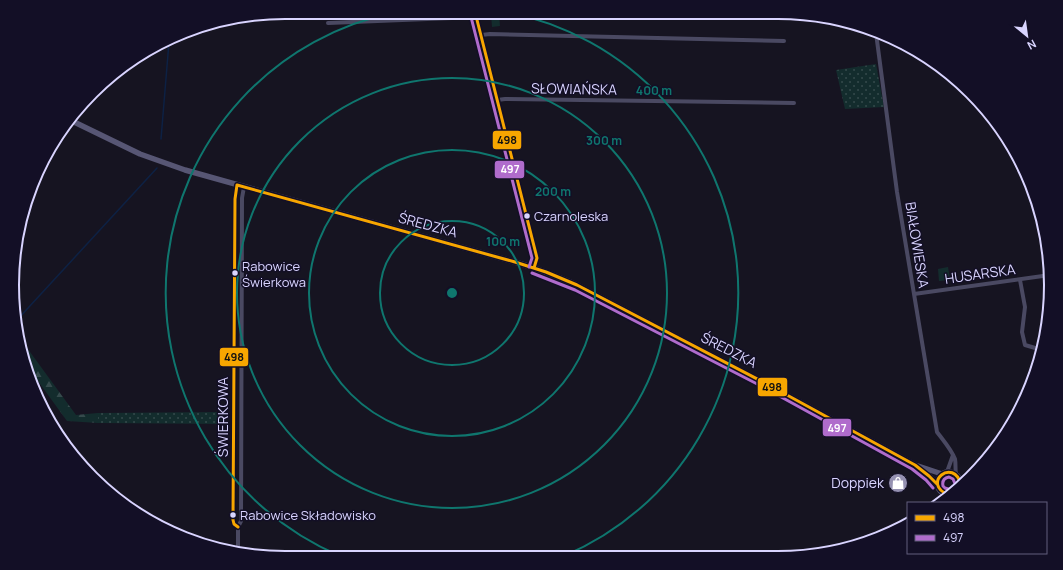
<svg xmlns="http://www.w3.org/2000/svg" width="1063" height="570" font-family="Manrope,sans-serif">
	<style>
		.grass { fill: url(#grass-dots) }
		.forest { fill: url(#forest-firs) }
		.park { fill: url(#park-tufts) }
		.pitch { fill: #132c2d }
		.lines { fill: none; stroke-linecap: round; stroke-linejoin: round }
		.stream { stroke: #0d2144; stroke-width: 1.5 }
		.street { stroke: #4a4962; stroke-width: 4 }
		.secondary { stroke: #575674; stroke-width: 5.5 }
		.bus-1-casing { stroke: #130f26; stroke-width: 6 }
		.bus-2-casing { stroke: #130f26; stroke-width: 6 }
		.bus-1 { stroke: #f7a600; stroke-width: 3 }
		.bus-2 { stroke: #b06ccc; stroke-width: 3 }
		.ring { fill: none; stroke: #0f766e; stroke-width: 2 }
		.bus-dot { fill: #d9d4ff; stroke: #130f26; stroke-width: 1.5 }
		.labels { text-anchor: middle; stroke-width: 3; stroke-linejoin: round; paint-order: stroke }
		.bus-label { font-size: 13px; fill: #d9d4ff; stroke: #130f26; text-anchor: start }
		.street-label { font-size: 14px; fill: #d9d4ff; stroke: #130f26 }
		.poi-label { font-size: 14px; fill: #d9d4ff; stroke: #130f26; text-anchor: end }
		.rim { fill: none; stroke: #d9d4ff; stroke-width: 2 }
		.centre { fill: #0f766e; stroke: #130f26; stroke-width: 2 }
		.ring-label { font-size: 12px; text-anchor: middle; font-weight: bold; fill: #0f766e; stroke: #130f26; stroke-width: 3; stroke-linejoin: round; paint-order: stroke }
		.line-badge { stroke: #130f26; stroke-width: 1.5 }
		.badge-label { font-size: 11px; text-anchor: middle; font-weight: bold; fill: #fff }
		.pale-badge-label { font-size: 11px; text-anchor: middle; font-weight: bold; fill: #111 }
	</style>
	<defs>
		<pattern id="grass-dots" width="8" height="8" patternUnits="userSpaceOnUse"><rect width="8" height="8" fill="#132c2d"/><path d="M2 2h.1M6 6h.1" fill="none" stroke="#354a4c" stroke-width="1.8" stroke-linecap="round"/></pattern>
		<pattern id="forest-firs" width="22" height="20" patternUnits="userSpaceOnUse"><rect width="22" height="20" fill="#132c2d"/><path d="M5 1l3.5 6h-7zM16 11l3.5 6h-7z" fill="#354a4c"/></pattern>
		<pattern id="park-tufts" width="24" height="20" patternUnits="userSpaceOnUse"><rect width="24" height="20" fill="#132c2d"/><path d="M3 7l-1-3M5 7V3M7 7l1-3M15 17l-1-3M17 17v-4M19 17l1-3" fill="none" stroke="#354a4c"/></pattern>
	</defs>
	<rect width="100%" height="100%" fill="#161421"/>
	<path class="grass" d="M 876,64 L 884,107 L 845,109 L 836,70 Z
		M 225,412 L 225,424 L 98,423 L 98,413 Z"/>
	<path class="forest" d="M 22,341 L 76,415 L 98,413 L 98,423 L 67,421 L 27,366 Z"/>
	<path class="park" d="M 948,267 L 950,280 L 939,281 L 938,269 Z"/>
	<path class="pitch" d="M 491,15 L 499,15 L 500,26 L 492,27 Z"/>
	<g class="lines">
		<path class="stream" d="M 161,139 L 169,42
			M 17,320 L 157,168"/>
		<path class="street" d="M 475,12 L 537,258 L 534,268
			M 328,23 L 477,17
			M 876,33 L 897,192 L 937,432 C 943,440 951,449 955,459 C 956,464 955,469 956,474
			M 481,35 L 490,34 L 784,41
			M 497,100 L 505,99 L 794,103
			M 237,185 L 235,199 L 235,266 L 233,520 L 234,524 L 238,527
			M 1020,280 L 1025,307 L 1022,332 L 1025,345 L 1042,350
			M 914,294 L 1050,275
			M 947,472 L 953,455
			M 942,501 L 942,493
			M 238,553 L 238,527 L 241,521 L 242,198 L 244,187"/>
		<path class="secondary" d="M 70,120 L 140,154 L 185,170 L 515,262 C 536,268 556,276 577,285 L 765,383 L 915,465 L 942,474
			M 920,469 L 929,476 L 937,484
			M 949,495 C 927,491 940,464 955,474 C 959,476 960,480 961,485"/>
		<g class="bus-1-casing">
			<path id="bus-1" d="M 475,12 L 537,258 L 534,268
				M 237,185 L 515,262 L 546,272 L 577,285 L 765,383 L 915,465 L 929,476 L 937,484
				M 237,185 L 235,199 L 233,520 L 234,524 L 238,527
				M 949,495 C 920,484 954,456 961,485"/>
		</g>
		<g class="bus-2-casing">
			<path id="bus-2" d="M 470,13 L 532,258 L 529,267
				M 532,273 L 575,290 L 763,387 L 912,469 L 926,480 L 933,488
				M 951,490 L 945,488 L 943,486 C 942,481 944,478 949,477 L 953,479 L 956,486"/>
		</g>
		<use href="#bus-1" class="bus-1"/>
		<use href="#bus-2" class="bus-2"/>
	</g>
	<g class="ring">
		<circle cx="452" cy="293" r="72"/>
		<circle cx="452" cy="293" r="143"/>
		<circle cx="452" cy="293" r="215"/>
		<path d="M340 556A286 286 0 0 1 397 12M507 12A286 286 0 0 1 564 556"/>
	</g>
	<defs>
		<g id="shop-disc" transform="scale(1)"><circle r="9.5" fill="#9591b1" stroke="#130f26"/><path d="M-5-2.5h2.3a2.7 3.5 0 0 1 5.4 0H5L5.5 6h-11ZM-1.5-2.5h3a1.5 2.3 0 0 0-3 0Z" fill="#fff"/></g>
	</defs>
	<g fill-rule="evenodd">
		<use href="#shop-disc" x="898" y="483"/>
	</g>
	<g class="bus-dot">
		<circle cx="527" cy="216" r="3.5"/>
		<circle cx="235" cy="273" r="3.5"/>
		<circle cx="233" cy="515" r="3.5"/>
	</g>
	<g class="labels">
		<g class="bus-label">
			<text x="534" y="221">Czarnoleska</text>
			<text x="242" y="271">Rabowice<tspan x="242" dy="16">Świerkowa</tspan></text>
			<text x="240" y="520">Rabowice Składowisko</text>
		</g>
		<g class="street-label">
			<text transform="translate(574 89) rotate(1)" y="5">SŁOWIAŃSKA</text>
			<text transform="translate(428 225) rotate(15)" y="5">ŚREDZKA</text>
			<text transform="translate(917 245) rotate(81)" y="5">BIAŁOWIESKA</text>
			<text transform="translate(980 274) rotate(-8)" y="5">HUSARSKA</text>
			<text transform="translate(729 350) rotate(27)" y="5">ŚREDZKA</text>
			<text transform="translate(223 417) rotate(-90)" y="5">ŚWIERKOWA</text>
		</g>
		<g class="poi-label">
			<text x="884" y="488">Doppiek</text>
		</g>
	</g>
	<path d="M0 0H1063V570H0ZM285 19H778A266 266 0 0 1 1044 285V285A266 266 0 0 1 778 551H285A266 266 0 0 1 19 285V285A266 266 0 0 1 285 19Z" fill="#130f26" fill-rule="evenodd"/>
	<path class="rim" d="M285 19H778A266 266 0 0 1 1044 285V285A266 266 0 0 1 778 551H285A266 266 0 0 1 19 285V285A266 266 0 0 1 285 19Z"/>
	<circle cx="452" cy="293" r="6" class="centre"/>
	<g class="ring-label">
		<text x="654" y="95">400 m</text>
		<text x="604" y="145">300 m</text>
		<text x="553" y="196">200 m</text>
		<text x="503" y="246">100 m</text>
	</g>
	<g class="line-badge">
		<rect x="492" y="130" width="30" height="20" rx="4" fill="#f7a600"/>
		<rect x="494" y="160" width="31" height="19" rx="4" fill="#b06ccc"/>
		<rect x="219" y="347" width="30" height="20" rx="4" fill="#f7a600"/>
		<rect x="757" y="377" width="31" height="20" rx="4" fill="#f7a600"/>
		<rect x="822" y="418" width="30" height="19" rx="4" fill="#b06ccc"/>
	</g>
	<g class="badge-label">
		<text x="510" y="173">497</text>
		<text x="837" y="432">497</text>
	</g>
	<g class="pale-badge-label">
		<text x="507" y="144">498</text>
		<text x="234" y="361">498</text>
		<text x="772" y="391">498</text>
	</g>
	<rect x="907" y="502" width="140" height="52" fill="#130f26" stroke="#625e7d"/>
	<rect x="915" y="515" width="20" height="6" fill="#f7a600" stroke="#625e7d"/>
	<text x="943" y="522" font-size="12" fill="#d9d4ff">498</text>
	<rect x="915" y="535" width="20" height="6" fill="#b06ccc" stroke="#625e7d"/>
	<text x="943" y="542" font-size="12" fill="#d9d4ff">497</text>
	<g transform="translate(1027 36) rotate(151)" stroke="#130f26" stroke-width="3" paint-order="stroke">
	<path d="M0-3L7 15L0 10L-7 15Z" fill="#d9d4ff"/>
	<text y="-6" font-size="11" font-weight="bold" text-anchor="middle" fill="#d9d4ff">N</text>
	</g>
</svg>
